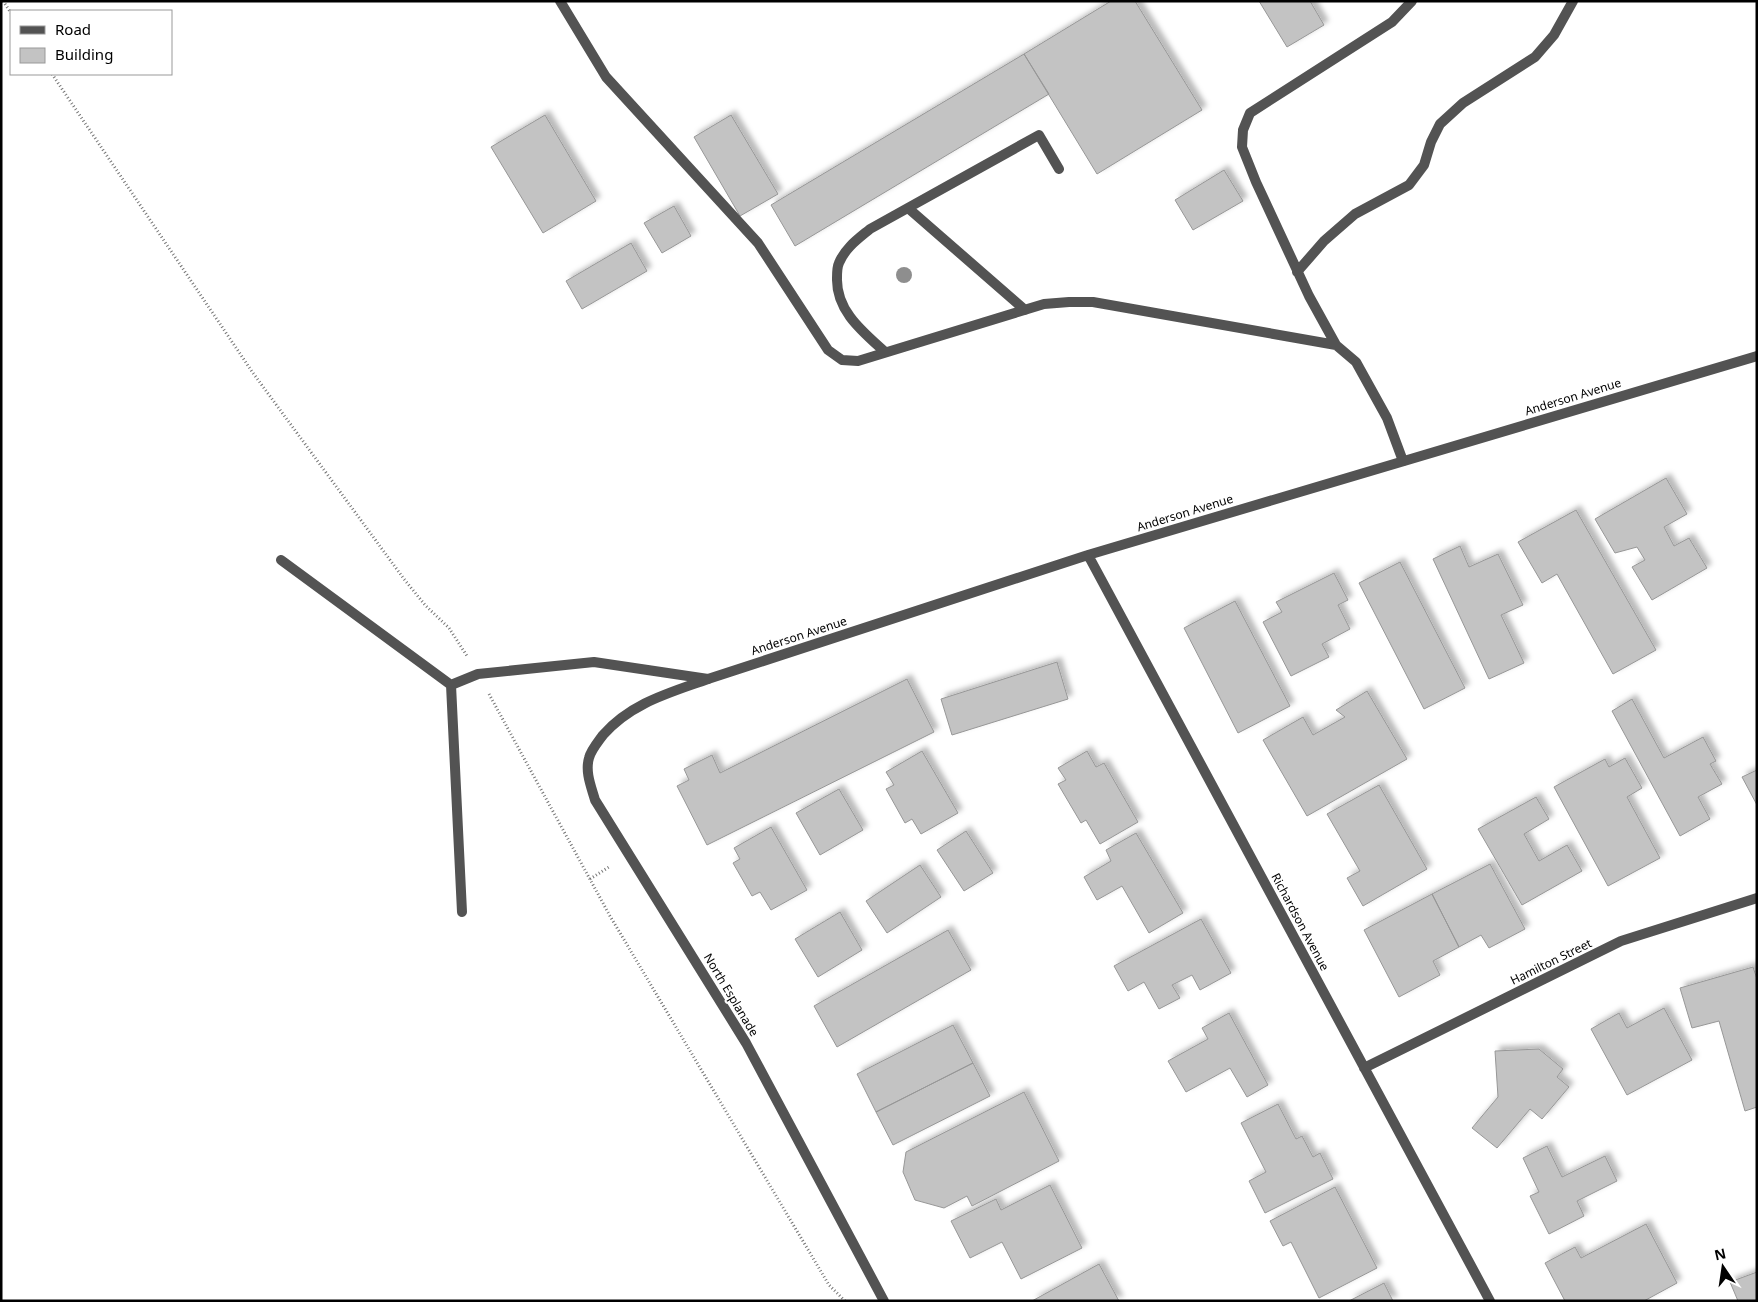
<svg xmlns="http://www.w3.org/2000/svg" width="1758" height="1302" font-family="'Noto Sans',sans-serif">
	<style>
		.building { fill: #c3c3c3; stroke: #979797; filter: url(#shadow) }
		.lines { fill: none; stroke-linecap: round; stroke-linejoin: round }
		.path { stroke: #757575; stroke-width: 3; stroke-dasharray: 1 2.5; stroke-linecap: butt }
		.lane { stroke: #535353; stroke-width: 10 }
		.street { stroke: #535353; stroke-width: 10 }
		.tree { fill: #8e8e8e }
		.labels { text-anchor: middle; stroke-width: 4; stroke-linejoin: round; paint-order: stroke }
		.street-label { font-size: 12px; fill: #000; stroke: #fff }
	</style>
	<defs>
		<filter id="shadow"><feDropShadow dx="4.5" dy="-4.5" stdDeviation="2.5" flood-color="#0004"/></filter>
	</defs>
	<rect width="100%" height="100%" fill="#fff"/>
	<path class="building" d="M 1111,1 L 1135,1 L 1202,110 L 1097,174 L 1024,54 Z
		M 1259,1 L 1310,1 L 1324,25 L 1287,47 Z
		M 1024,54 L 1049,94 L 795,246 L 771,205 Z
		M 545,115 L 596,201 L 543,233 L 491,147 Z
		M 731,115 L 778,194 L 740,216 L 694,137 Z
		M 1224,170 L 1243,201 L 1193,230 L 1175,200 Z
		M 674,206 L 691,236 L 662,253 L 644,223 Z
		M 631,243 L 647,271 L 582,309 L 566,281 Z
		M 1666,478 L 1687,514 L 1664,527 L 1674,546 L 1689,538 L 1707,568 L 1652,600 L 1632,567 L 1645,560 L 1637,547 L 1615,553 L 1595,519 Z
		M 1576,510 L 1656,650 L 1613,674 L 1557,574 L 1542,583 L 1518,542 Z
		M 1460,546 L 1469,567 L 1498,554 L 1523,605 L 1501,615 L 1524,663 L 1489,679 L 1433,559 Z
		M 1400,562 L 1465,688 L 1424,709 L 1359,583 Z
		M 1334,573 L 1348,600 L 1338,605 L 1350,629 L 1322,644 L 1329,657 L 1291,676 L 1263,622 L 1282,612 L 1276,602 Z
		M 1235,601 L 1290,706 L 1238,733 L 1184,628 Z
		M 1057,662 L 1068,699 L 952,735 L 941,699 Z
		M 907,679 L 934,732 L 707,845 L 677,786 L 689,780 L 684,769 L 712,755 L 720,773 Z
		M 1367,691 L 1407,759 L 1307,816 L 1263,740 L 1303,717 L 1313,735 L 1345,717 L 1336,710 Z
		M 1632,699 L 1664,758 L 1703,737 L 1716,761 L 1710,764 L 1722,784 L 1698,797 L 1710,819 L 1680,836 L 1612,711 Z
		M 922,751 L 958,813 L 921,834 L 912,819 L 905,823 L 886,789 L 894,785 L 886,772 Z
		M 1087,751 L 1096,767 L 1104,763 L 1138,822 L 1100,844 L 1086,820 L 1081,823 L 1058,784 L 1066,780 L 1058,768 Z
		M 1625,758 L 1642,788 L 1627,797 L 1660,858 L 1608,886 L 1554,787 L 1605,759 L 1609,767 Z
		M 1757,770 L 1757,805 L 1742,777 Z
		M 1379,785 L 1427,869 L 1363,906 L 1347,878 L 1360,871 L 1327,814 Z
		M 839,789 L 863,830 L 820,855 L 796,813 Z
		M 1536,797 L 1549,819 L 1524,834 L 1539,861 L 1567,845 L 1582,871 L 1522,905 L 1478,829 Z
		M 771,827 L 807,890 L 771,910 L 760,892 L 752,896 L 733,863 L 740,859 L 734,848 Z
		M 966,831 L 993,873 L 964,891 L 937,850 Z
		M 1136,833 L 1183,913 L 1149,933 L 1122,886 L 1097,900 L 1084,877 L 1111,861 L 1106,850 Z
		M 1490,864 L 1525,929 L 1489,948 L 1481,935 L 1459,947 L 1432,894 Z
		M 920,865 L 941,897 L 887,933 L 866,901 Z
		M 1432,894 L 1459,947 L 1433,961 L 1440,975 L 1399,997 L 1364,930 Z
		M 840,912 L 862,950 L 818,977 L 795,939 Z
		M 1201,919 L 1231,973 L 1200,990 L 1192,975 L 1172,985 L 1180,998 L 1159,1009 L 1144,982 L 1128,991 L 1114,966 Z
		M 948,930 L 971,970 L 837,1047 L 814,1006 Z
		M 1753,967 L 1757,979 L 1757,1107 L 1745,1111 L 1719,1021 L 1692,1028 L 1680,988 Z
		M 1664,1008 L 1692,1060 L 1627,1095 L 1591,1029 L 1619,1013 L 1627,1028 Z
		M 1229,1013 L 1268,1085 L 1247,1097 L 1230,1068 L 1186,1092 L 1168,1061 L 1208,1039 L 1202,1028 Z
		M 953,1025 L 973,1063 L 876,1112 L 857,1074 Z
		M 1539,1049 L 1563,1069 L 1557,1077 L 1569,1087 L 1542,1119 L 1530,1109 L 1497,1148 L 1472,1128 L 1498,1097 L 1495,1051 Z
		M 973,1063 L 990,1096 L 893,1145 L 876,1112 Z
		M 1024,1092 L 1059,1161 L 972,1206 L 967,1196 L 944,1208 L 915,1200 L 903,1172 L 906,1152 Z
		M 1278,1104 L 1296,1139 L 1302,1136 L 1313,1157 L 1320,1153 L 1333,1179 L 1265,1213 L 1249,1181 L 1266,1172 L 1241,1123 Z
		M 1547,1146 L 1562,1177 L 1605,1156 L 1617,1181 L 1577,1201 L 1584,1216 L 1549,1234 L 1530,1196 L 1539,1192 L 1523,1158 Z
		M 1050,1185 L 1082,1248 L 1021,1279 L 1002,1242 L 970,1258 L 951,1221 L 996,1199 L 1001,1210 Z
		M 1335,1187 L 1377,1268 L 1319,1298 L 1291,1242 L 1283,1246 L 1270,1221 Z
		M 1646,1224 L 1677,1283 L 1644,1301 L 1565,1301 L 1545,1263 L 1575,1247 L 1581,1258 Z
		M 1099,1264 L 1119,1301 L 1032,1301 Z
		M 1757,1272 L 1757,1301 L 1738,1301 L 1730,1282 Z
		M 1384,1283 L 1393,1301 L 1349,1301 Z"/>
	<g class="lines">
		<path class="path" d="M 3,1 L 11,13
			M 52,74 L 253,373 L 404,579 L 425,605 L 449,628 L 467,656
			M 489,694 L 610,916 L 829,1285 L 845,1301
			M 590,879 L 609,867"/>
		<path class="lane" d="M 560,1 L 606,77 L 758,243 L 828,350 L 842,360 L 858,361 L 1044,304 L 1069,302 L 1093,302 L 1336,345
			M 908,208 L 1025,310
			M 1297,272 L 1324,241 L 1355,214 L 1409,185 L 1424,165 L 1431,142 L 1440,124 L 1463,103 L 1535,57 L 1554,35 L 1573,1
			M 885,352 C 863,332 836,311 837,278 C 837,273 837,267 839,263 C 845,248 858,239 870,229 L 1039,135 L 1059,169
			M 1403,461 L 1387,418 L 1356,362 L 1336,345 L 1309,296 L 1256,182 L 1242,147 L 1243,130 L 1250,113 L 1392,22 L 1412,1
			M 281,560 L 451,685 L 478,674 L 594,662 L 708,679
			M 451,685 L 462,912"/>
		<path class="street" d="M 1088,555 L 1490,1301
			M 1364,1068 L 1621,941 L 1757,898
			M 884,1301 L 746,1043 L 595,800 C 591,786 585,772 589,758 C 591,750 598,742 603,735 C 631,703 669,693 708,679 L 1088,555 L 1757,356"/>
	</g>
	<circle class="tree" cx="904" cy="275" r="8"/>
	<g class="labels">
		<g class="street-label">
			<text transform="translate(1573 397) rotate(-17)" y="4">Anderson Avenue</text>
			<text transform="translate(1185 513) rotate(-17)" y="4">Anderson Avenue</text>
			<text transform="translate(799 636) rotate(-18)" y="4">Anderson Avenue</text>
			<text transform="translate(1300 922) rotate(62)" y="4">Richardson Avenue</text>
			<text transform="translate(1551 962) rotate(-26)" y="4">Hamilton Street</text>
			<text transform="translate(731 995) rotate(59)" y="4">North Esplanade</text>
		</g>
	</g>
	<rect width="1758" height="1302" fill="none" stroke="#000000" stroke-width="5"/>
	<rect x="10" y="10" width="162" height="65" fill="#ffffff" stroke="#999999"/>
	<rect x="20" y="26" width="25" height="8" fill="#535353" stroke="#999999"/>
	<text x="55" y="35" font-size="15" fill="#000000">Road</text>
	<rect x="20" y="48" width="25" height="15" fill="#c3c3c3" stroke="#999999"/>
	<text x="55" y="60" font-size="15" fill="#000000">Building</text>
	<g transform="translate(1723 1267) rotate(347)" stroke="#ffffff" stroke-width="4" paint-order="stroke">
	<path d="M0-4L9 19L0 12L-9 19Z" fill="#000000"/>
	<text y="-8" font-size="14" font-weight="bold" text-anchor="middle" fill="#000000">N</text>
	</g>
</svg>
